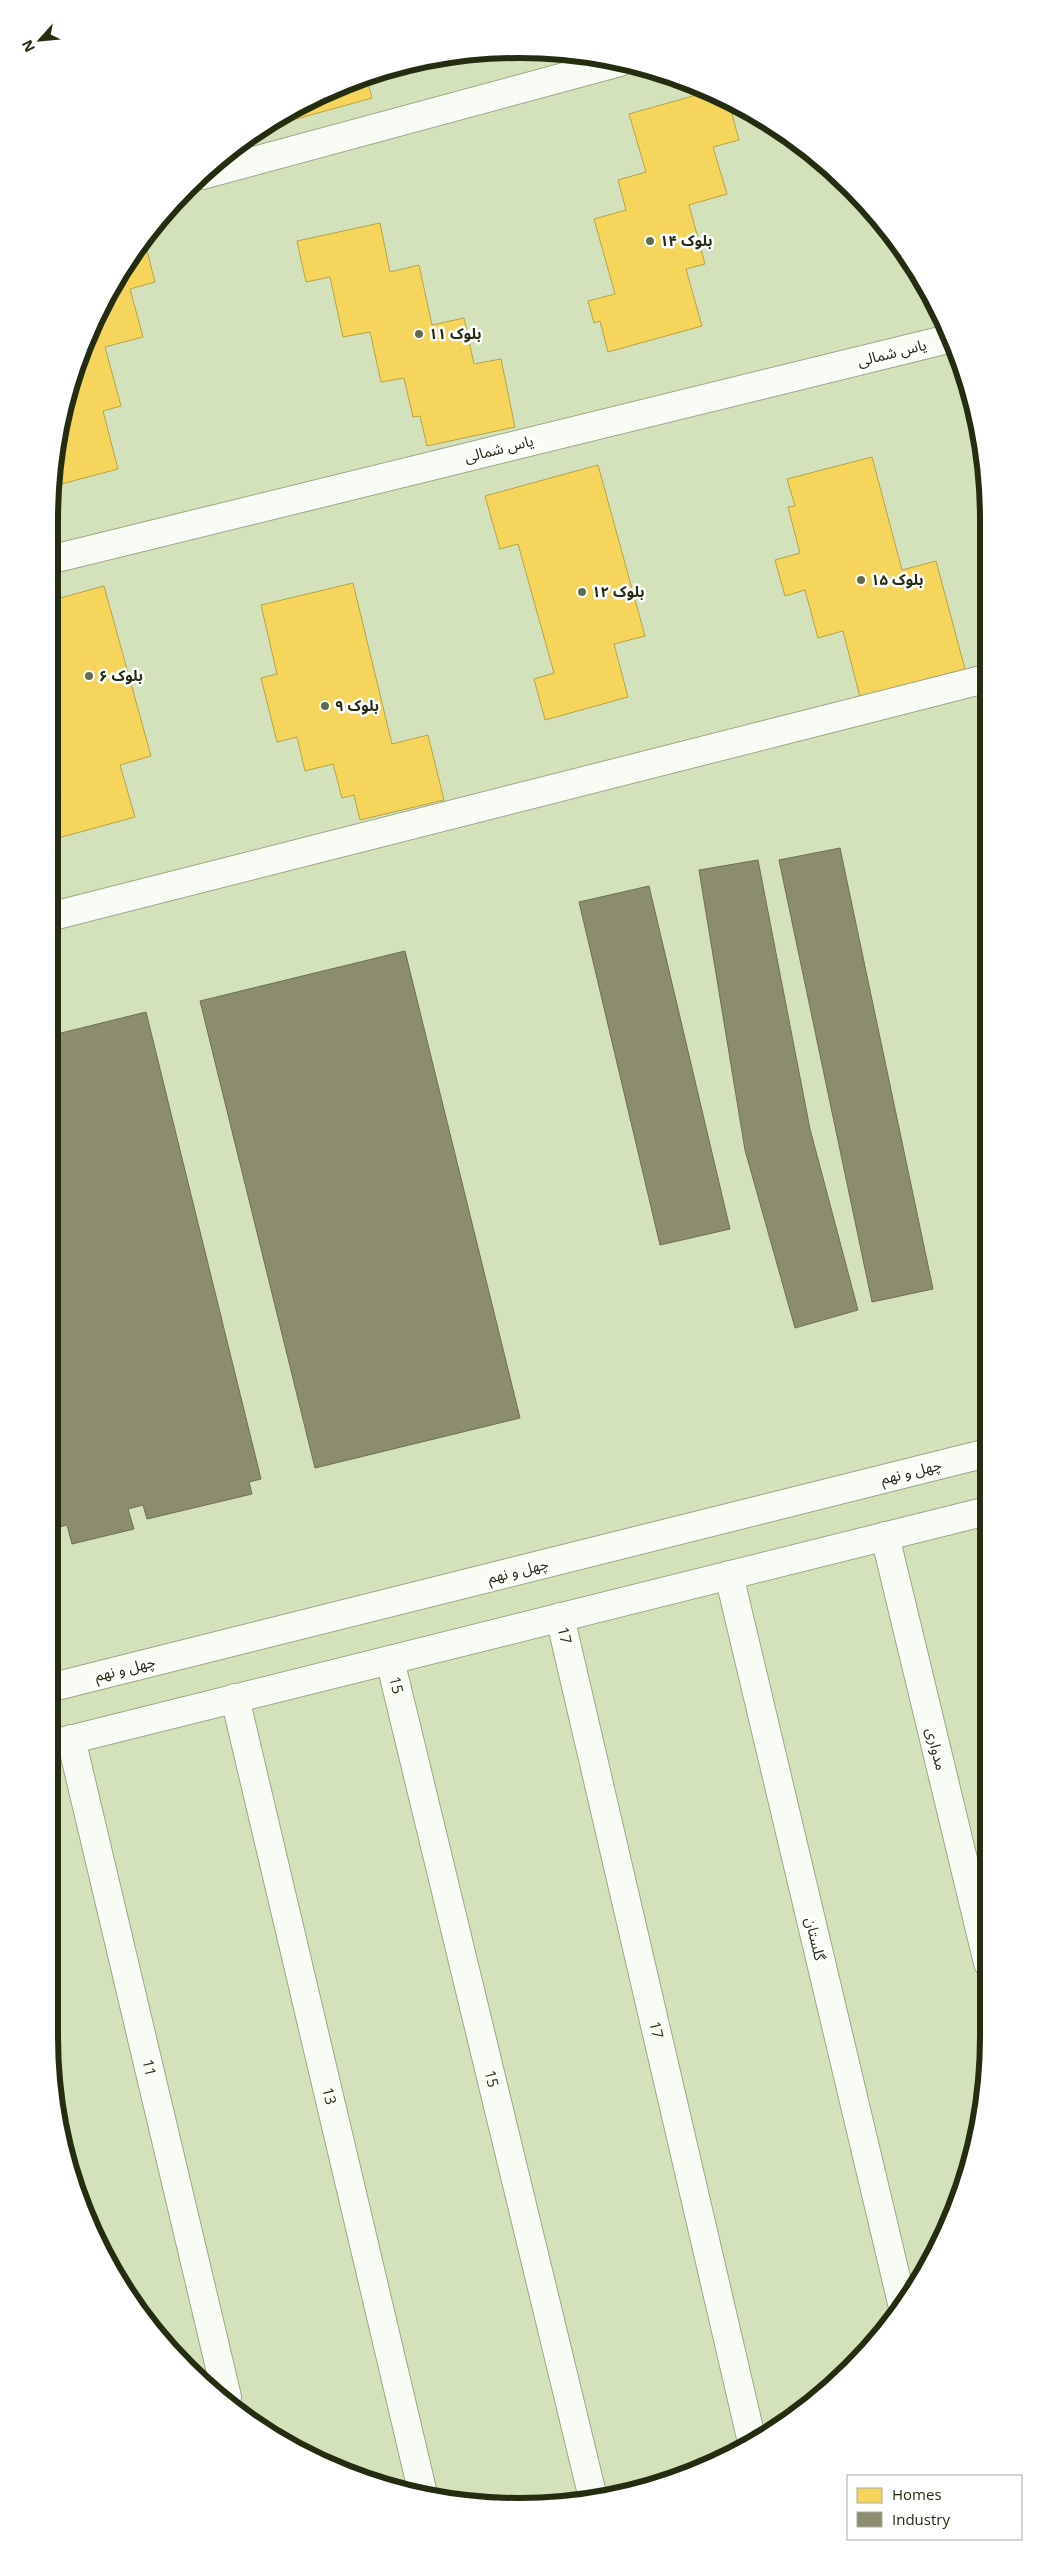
<svg xmlns="http://www.w3.org/2000/svg" width="1037" height="2555" font-family="'Open Sans','Noto Sans Arabic',sans-serif">
	<style>
		.homes { fill: #f6d55c; stroke: #b7a346 }
		.industry { fill: #8c8c6e; stroke: #6d7052 }
		.lines { fill: none; stroke-linecap: round; stroke-linejoin: round }
		.street-casing { stroke: #9da789; stroke-width: 30 }
		.secondary-casing { stroke: #9da789; stroke-width: 30 }
		.street { stroke: #f9fbf5; stroke-width: 28 }
		.secondary { stroke: #f9fbf5; stroke-width: 28 }
		.poi-dot { fill: #626c4c; stroke: #fff; stroke-width: 2 }
		.labels { text-anchor: middle; stroke-width: 5; stroke-linejoin: round; paint-order: stroke }
		.poi-label { font-size: 15px; font-weight: bold; fill: #252d11; stroke: #fff; text-anchor: start }
		.street-label { font-size: 15px; fill: #252d11; stroke: #fff }
		.rim { fill: none; stroke: #252d11; stroke-width: 6 }
	</style>
	<rect width="100%" height="100%" fill="#d4e2bb"/>
	<path class="homes" d="M 366,76 L 372,98 L 289,121 L 287,112 L 310,97 Z
		M 707,92 L 729,103 L 739,140 L 713,147 L 727,194 L 689,205 L 705,264 L 686,269 L 702,326 L 608,352 L 600,321 L 594,323 L 588,301 L 615,294 L 594,219 L 626,210 L 618,180 L 646,172 L 629,114 Z
		M 859,198 L 872,209 L 875,214 L 863,216 Z
		M 380,223 L 390,272 L 419,265 L 432,325 L 464,318 L 474,364 L 501,359 L 515,427 L 427,446 L 420,416 L 413,417 L 404,378 L 381,382 L 370,332 L 343,337 L 330,277 L 306,282 L 297,241 Z
		M 144,239 L 155,282 L 130,289 L 143,337 L 105,347 L 121,406 L 103,411 L 118,469 L 54,486 L 74,368 L 112,284 Z
		M 899,249 L 906,261 L 901,262 Z
		M 872,457 L 902,570 L 936,561 L 965,669 L 860,697 L 843,631 L 818,638 L 805,590 L 785,596 L 775,560 L 800,553 L 788,507 L 795,506 L 787,479 Z
		M 598,465 L 645,636 L 614,644 L 628,697 L 545,720 L 534,679 L 554,673 L 518,544 L 500,549 L 485,496 Z
		M 353,583 L 392,744 L 428,735 L 444,800 L 360,820 L 354,795 L 342,798 L 333,764 L 305,771 L 297,737 L 277,742 L 261,678 L 277,674 L 261,605 Z
		M 104,586 L 151,756 L 120,765 L 135,817 L 51,840 L 49,831 L 49,797 L 61,794 L 49,751 L 49,601 Z"/>
	<path class="industry" d="M 840,848 L 933,1289 L 872,1302 L 779,860 Z
		M 758,860 L 810,1129 L 858,1310 L 795,1328 L 745,1150 L 699,870 Z
		M 649,886 L 730,1229 L 660,1245 L 579,902 Z
		M 405,951 L 520,1418 L 315,1468 L 200,1001 Z
		M 146,1012 L 261,1479 L 249,1482 L 252,1494 L 147,1519 L 143,1505 L 128,1509 L 134,1529 L 72,1544 L 67,1525 L 52,1529 L 49,1516 L 49,1036 Z"/>
	<g class="lines">
		<g class="street-casing">
			<g id="street">
				<path d="M 202,175 L 620,62"/>
				<path d="M 49,560 L 948,339"/>
				<path d="M 49,917 L 985,679"/>
				<path d="M 885,1536 L 988,1963"/>
				<path d="M 729,1575 L 902,2303"/>
				<path id="s1" d="M 560,1617 L 752,2442"/>
				<path id="s2" d="M 390,1660 L 593,2498"/>
				<path id="s3" d="M 235,1698 L 423,2494"/>
				<path id="s4" d="M 71,1739 L 227,2397"/>
			</g>
		</g>
		<g class="secondary-casing">
			<path id="secondary" d="M 49,1688 L 987,1453
				M 49,1745 L 987,1511"/>
		</g>
		<use href="#street" class="street"/>
		<use href="#secondary" class="secondary"/>
	</g>
	<g class="poi-dot">
		<circle cx="650" cy="241" r="5"/>
		<circle cx="419" cy="334" r="5"/>
		<circle cx="861" cy="580" r="5"/>
		<circle cx="582" cy="592" r="5"/>
		<circle cx="89" cy="676" r="5"/>
		<circle cx="325" cy="706" r="5"/>
	</g>
	<g class="labels">
		<g class="poi-label">
			<text x="660" y="246">بلوک ۱۴</text>
			<text x="429" y="339">بلوک ۱۱</text>
			<text x="871" y="585">بلوک ۱۵</text>
			<text x="592" y="597">بلوک ۱۲</text>
			<text x="99" y="681">بلوک ۶</text>
			<text x="335" y="711">بلوک ۹</text>
		</g>
		<g class="street-label">
			<text transform="translate(892 353) rotate(-14)" y="5">یاس شمالی</text>
			<text transform="translate(499 449) rotate(-14)" y="5">یاس شمالی</text>
			<text transform="translate(911 1472) rotate(-14)" y="5">چهل و نهم</text>
			<text transform="translate(518 1571) rotate(-14)" y="5">چهل و نهم</text>
			<text dy="5" stroke="none"><textPath href="#s1" startOffset="19">17</textPath></text>
			<text transform="translate(125 1669) rotate(-14)" y="5">چهل و نهم</text>
			<text dy="5" stroke="none"><textPath href="#s2" startOffset="26">15</textPath></text>
			<text transform="translate(936 1749) rotate(76)" y="5">مدواری</text>
			<text transform="translate(815 1939) rotate(77)" y="5">گلستان</text>
			<text dy="5" stroke="none"><textPath href="#s1" startOffset="424">17</textPath></text>
			<text dy="5" stroke="none"><textPath href="#s4" startOffset="338">11</textPath></text>
			<text dy="5" stroke="none"><textPath href="#s2" startOffset="431">15</textPath></text>
			<text dy="5" stroke="none"><textPath href="#s3" startOffset="409">13</textPath></text>
		</g>
	</g>
	<path d="M0 0H1037V2555H0ZM519 58H519A461 461 0 0 1 980 519V2037A461 461 0 0 1 519 2498H519A461 461 0 0 1 58 2037V519A461 461 0 0 1 519 58Z" fill="#fff" fill-rule="evenodd"/>
	<path class="rim" d="M519 58H519A461 461 0 0 1 980 519V2037A461 461 0 0 1 519 2498H519A461 461 0 0 1 58 2037V519A461 461 0 0 1 519 58Z"/>
	<rect x="847" y="2475" width="175" height="65" fill="#ffffff" stroke="#a8aba0"/>
	<rect x="857" y="2488" width="25" height="15" fill="#f6d55c" stroke="#a8aba0"/>
	<text x="892" y="2500" font-size="15" fill="#252d11">Homes</text>
	<rect x="857" y="2512" width="25" height="15" fill="#8c8c6e" stroke="#a8aba0"/>
	<text x="892" y="2525" font-size="15" fill="#252d11">Industry</text>
	<g transform="translate(40 40) rotate(243)" stroke="#ffffff" stroke-width="4" paint-order="stroke">
	<path d="M0-4L9 19L0 12L-9 19Z" fill="#252d11"/>
	<text y="-8" font-size="14" font-weight="bold" text-anchor="middle" fill="#252d11">N</text>
	</g>
</svg>
